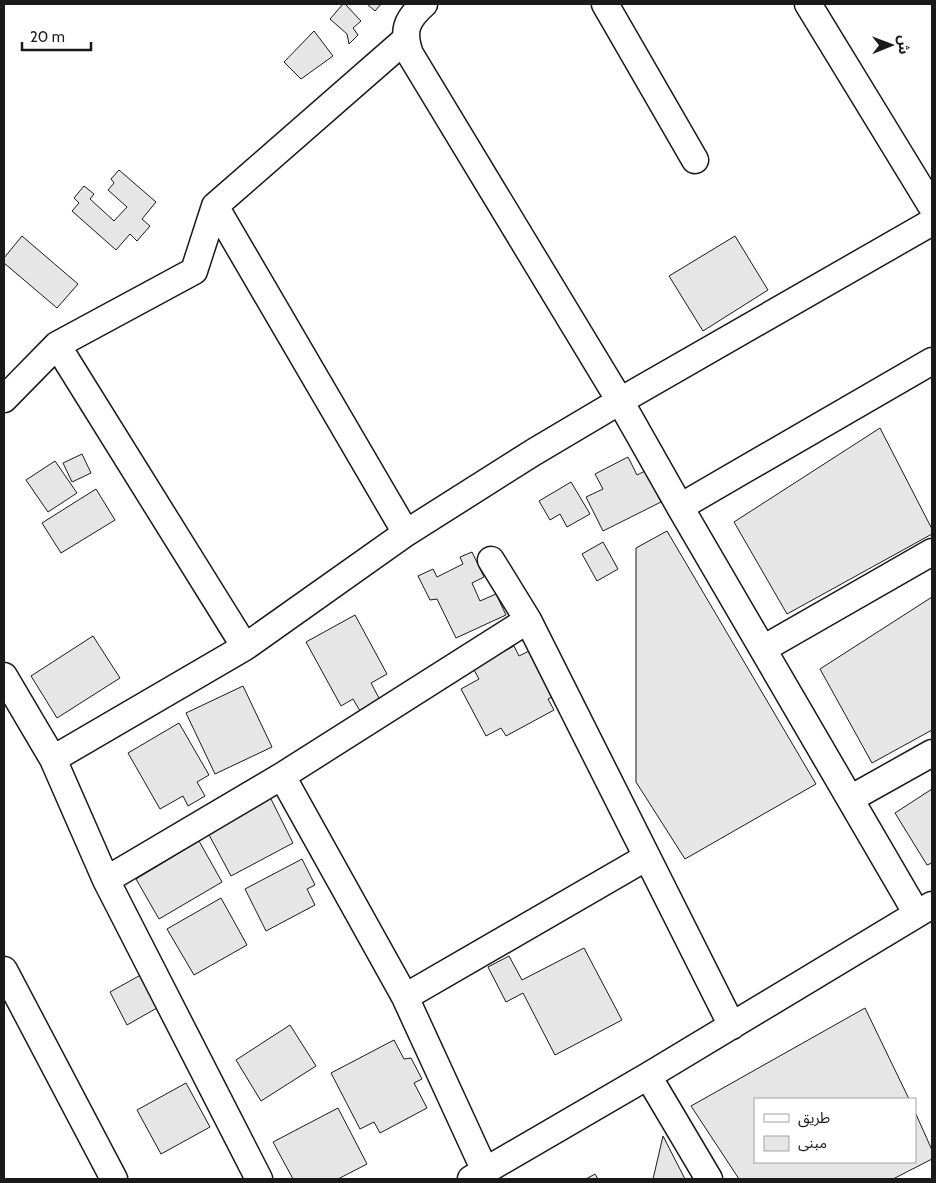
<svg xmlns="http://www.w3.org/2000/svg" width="936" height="1183" font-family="Cabin,'Noto Sans Arabic',sans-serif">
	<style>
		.building { fill: #e6e6e6; stroke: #1a1a1a }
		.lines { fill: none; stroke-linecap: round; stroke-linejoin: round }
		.minor-casing { stroke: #1a1a1a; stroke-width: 29 }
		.minor { stroke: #fff; stroke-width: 26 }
	</style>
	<rect width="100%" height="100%" fill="#fff"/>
	<path class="building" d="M 343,4 L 345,4 L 361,21 L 353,28 L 358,35 L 349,44 L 347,34 L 330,19 Z
		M 367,4 L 381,4 L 375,11 Z
		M 314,31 L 333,56 L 301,79 L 284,62 Z
		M 119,170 L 156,202 L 142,219 L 150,226 L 137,241 L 130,234 L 116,250 L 72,211 L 79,203 L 74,198 L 84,186 L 94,194 L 90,199 L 114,221 L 127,207 L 108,190 L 114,183 L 111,179 Z
		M 22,236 L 78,284 L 57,308 L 4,263 L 4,258 Z
		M 735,236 L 768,290 L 703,331 L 669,276 Z
		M 880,428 L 932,529 L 932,534 L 787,614 L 734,522 Z
		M 82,454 L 91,473 L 72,482 L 63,463 Z
		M 628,457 L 637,475 L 645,471 L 661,502 L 603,531 L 586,497 L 603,489 L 595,474 Z
		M 55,461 L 77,493 L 48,512 L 26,480 Z
		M 571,482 L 590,514 L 567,527 L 560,514 L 550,520 L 539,501 Z
		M 96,489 L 115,520 L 61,553 L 42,523 Z
		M 667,531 L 816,784 L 685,859 L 636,782 L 636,548 Z
		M 603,542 L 618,569 L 597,581 L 582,554 Z
		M 472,552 L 484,577 L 472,583 L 480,601 L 496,594 L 506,615 L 456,638 L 437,599 L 430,600 L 418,576 L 433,569 L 437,577 L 463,564 L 460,557 Z
		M 932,597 L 932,730 L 872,763 L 820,669 Z
		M 355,615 L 387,674 L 371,683 L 380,700 L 360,711 L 353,699 L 341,706 L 306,642 Z
		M 93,636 L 120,678 L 57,718 L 31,676 Z
		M 514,646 L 519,656 L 531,650 L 556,695 L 548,699 L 554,710 L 506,736 L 501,728 L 486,736 L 461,689 L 479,679 L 473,668 Z
		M 243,686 L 272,747 L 215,774 L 186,713 Z
		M 179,723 L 209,775 L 197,782 L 205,796 L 188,806 L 183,796 L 160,809 L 128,753 Z
		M 932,789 L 932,863 L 927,865 L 895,813 Z
		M 270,797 L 293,843 L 231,876 L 207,831 Z
		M 199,841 L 222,882 L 159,919 L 136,879 Z
		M 302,859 L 315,885 L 307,889 L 315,905 L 266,931 L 245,889 Z
		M 221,898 L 247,945 L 194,975 L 167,929 Z
		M 584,948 L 622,1020 L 555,1055 L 523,993 L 506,1002 L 488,967 L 509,956 L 522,980 Z
		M 146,972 L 164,1004 L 127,1025 L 110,992 Z
		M 865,1008 L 909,1099 L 755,1099 L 755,1162 L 915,1162 L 915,1112 L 932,1150 L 932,1159 L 893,1179 L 739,1179 L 691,1106 Z
		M 290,1025 L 316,1066 L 261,1101 L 236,1060 Z
		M 394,1040 L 404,1059 L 411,1058 L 422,1079 L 414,1083 L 427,1108 L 380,1133 L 374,1122 L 360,1129 L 331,1073 Z
		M 186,1083 L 210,1127 L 161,1154 L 137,1110 Z
		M 338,1108 L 367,1164 L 338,1179 L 293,1179 L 273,1142 Z
		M 663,1136 L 685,1179 L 653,1179 Z
		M 595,1174 L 598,1179 L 586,1179 Z"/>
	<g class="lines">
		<g class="minor-casing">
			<path id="minor" d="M 424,4 C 406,20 402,31 410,54 L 620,401 L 680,507 L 917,914
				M 605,4 L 695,160
				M 808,4 L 932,207
				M 215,206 L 406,533
				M 57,345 L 245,647
				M 4,399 L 57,345 L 194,271 L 215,206 L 405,40
				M 680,507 L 932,361
				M 491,560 L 528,620 L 732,1026
				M 763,649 L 932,552
				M 4,676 L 53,759 L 106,880 L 259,1179
				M 53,759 L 245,647 L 406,533 L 534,452 L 620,401 L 932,222
				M 282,776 L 405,997 L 485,1171
				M 850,799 L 932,753
				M 106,880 L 282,776 L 528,620
				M 4,970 L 114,1179
				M 405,997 L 647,857
				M 648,1076 L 709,1179
				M 471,1179 L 648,1076 L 932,905"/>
		</g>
		<use href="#minor" class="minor"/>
	</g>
	<rect width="936" height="1183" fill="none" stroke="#1a1a1a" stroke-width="10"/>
	<rect x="754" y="1098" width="162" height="65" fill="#ffffff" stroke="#a3a3a3"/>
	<rect x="764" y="1114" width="25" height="8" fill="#ffffff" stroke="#a3a3a3"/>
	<text x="798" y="1123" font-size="15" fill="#1a1a1a">طريق</text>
	<rect x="764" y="1136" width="25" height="15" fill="#e6e6e6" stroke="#a3a3a3"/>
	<text x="798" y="1148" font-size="15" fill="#1a1a1a">مبنى</text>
	<g transform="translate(891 45) rotate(89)" stroke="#ffffff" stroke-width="4" paint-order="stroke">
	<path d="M0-4L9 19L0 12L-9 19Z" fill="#1a1a1a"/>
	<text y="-8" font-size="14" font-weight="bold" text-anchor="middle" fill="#1a1a1a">ش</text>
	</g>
	<path d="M22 42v8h69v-8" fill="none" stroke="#1a1a1a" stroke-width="2.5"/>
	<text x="30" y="42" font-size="15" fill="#1a1a1a" stroke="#ffffff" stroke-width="4" paint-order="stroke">20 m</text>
</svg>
